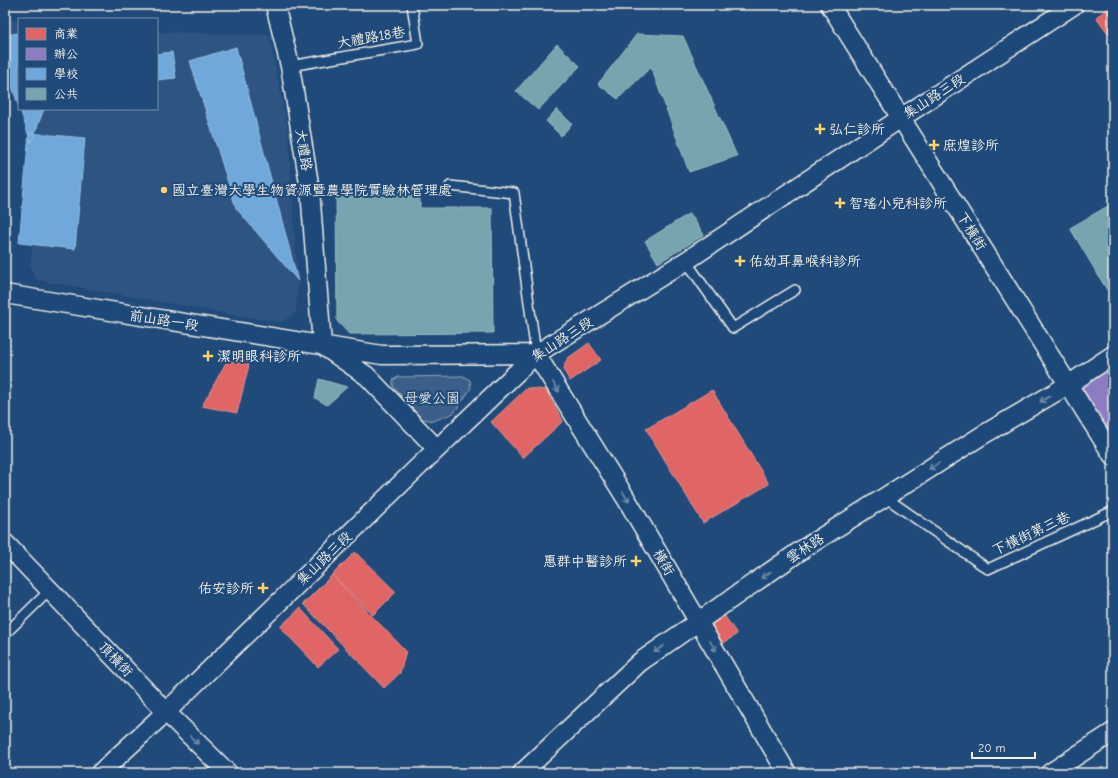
<svg xmlns="http://www.w3.org/2000/svg" width="1118" height="778" font-family="'Comic Neue','LXGW WenKai TC',sans-serif">
	<style>
		.built { fill: #2d5581 }
		.green { fill: #3a5f88; stroke: #97a8b8 }
		.shops { fill: #e06666; stroke: #e6908d }
		.offices { fill: #8e7cc3; stroke: #ad9fce }
		.schools { fill: #6fa8dc; stroke: #97bee0 }
		.public { fill: #76a5af; stroke: #9cbcc0 }
		.lines { fill: none; stroke-linecap: round; stroke-linejoin: round }
		.lane-casing { stroke: #f4f1e8; stroke-width: 12 }
		.street-casing { stroke: #f4f1e8; stroke-width: 21 }
		.lane { stroke: #1f4a7a; stroke-width: 9 }
		.street { stroke: #1f4a7a; stroke-width: 18 }
		.oneway { stroke: #748da6 }
		.poi-dot { fill: #ffd166; stroke: #1f4a7a; stroke-width: 1.5 }
		.labels { text-anchor: middle; stroke-width: 4; stroke-linejoin: round; paint-order: stroke }
		.street-label { font-size: 14px; fill: #f4f1e8; stroke: #1f4a7a }
		.poi-label { font-size: 14px; fill: #f4f1e8; stroke: #1f4a7a; text-anchor: start }
		.park-label { font-size: 14px; fill: #e1e2de; stroke: #1f4a7a }
	</style>
	<rect width="100%" height="100%" fill="#1f4a7a"/>
	<filter id="ink" filterUnits="userSpaceOnUse"><feTurbulence type="fractalNoise" baseFrequency=".025" numOctaves="2"/><feDisplacementMap in="SourceGraphic" scale="8" xChannelSelector="R" yChannelSelector="G"/><feConvolveMatrix kernelMatrix="1 2 1 2 8 2 1 2 1" color-interpolation-filters="sRGB"/></filter>
	<g filter="url(#ink)">
		<path class="built" d="M 5,20 L 19,21 L 19,94 L 5,36 Z
			M 157,32 L 269,35 L 288,131 L 298,281 L 296,312 L 281,323 L 37,280 L 30,266 L 34,234 L 39,147 L 23,109 L 157,109 Z"/>
		<path class="green" d="M 463,376 L 470,380 L 471,388 L 454,413 L 433,421 L 420,418 L 393,386 L 393,380 L 398,377 Z"/>
		<path class="shops" d="M 1113,5 L 1113,40 L 1096,17 Z
			M 589,343 L 601,360 L 570,381 L 564,371 L 565,363 L 568,358 Z
			M 228,359 L 249,365 L 237,413 L 202,406 Z
			M 527,388 L 546,390 L 563,421 L 523,458 L 491,422 Z
			M 712,390 L 769,484 L 703,523 L 646,429 Z
			M 355,552 L 396,592 L 373,615 L 332,575 Z
			M 332,575 L 406,651 L 400,673 L 384,688 L 303,604 Z
			M 300,608 L 338,649 L 318,667 L 280,627 Z
			M 722,612 L 737,634 L 715,649 L 700,626 Z"/>
		<path class="offices" d="M 1113,364 L 1113,442 L 1077,388 Z"/>
		<path class="schools" d="M 19,33 L 19,107 L 5,67 L 5,35 Z
			M 236,47 L 298,281 L 236,208 L 190,61 Z
			M 172,52 L 176,78 L 157,80 L 157,54 Z
			M 20,109 L 44,109 L 31,143 Z
			M 29,133 L 85,138 L 75,249 L 19,243 Z"/>
		<path class="public" d="M 637,34 L 683,36 L 737,156 L 689,172 L 651,67 L 618,99 L 598,84 Z
			M 557,44 L 580,66 L 538,110 L 516,91 Z
			M 557,109 L 572,124 L 561,136 L 546,121 Z
			M 336,190 L 420,190 L 420,208 L 492,208 L 493,333 L 349,334 L 337,321 Z
			M 1113,203 L 1113,286 L 1107,290 L 1070,228 Z
			M 690,213 L 704,235 L 658,263 L 645,241 Z
			M 319,379 L 347,387 L 327,405 L 315,398 Z"/>
		<g class="lines">
			<g class="lane-casing">
				<path id="lane" d="M 290,66 L 418,44 L 412,5
					M 450,186 L 514,193 L 536,354
					M 686,261 L 733,328 L 795,290
					M 885,497 L 988,569 L 1113,511
					M 5,634 L 50,590"/>
			</g>
			<g class="street-casing">
				<path id="street" d="M 275,5 L 290,66 L 310,190 L 322,345 L 367,376 L 437,449
					M 830,5 L 1113,456
					M 5,294 L 382,355 L 536,354 L 627,500 L 787,773
					M 5,543 L 166,712 L 228,773
					M 100,773 L 166,712 L 414,471 L 536,354 L 686,261 L 901,118 L 1074,5
					M 522,773 L 640,662 L 803,549 L 981,436 L 1068,385 L 1113,355
					M 1050,773 L 1113,732"/>
			</g>
			<use href="#lane" class="lane"/>
			<use href="#street" class="street"/>
		</g>
		<defs><path id="oneway-shaft" d="M-6 0H5M1.5-3L5.5 0L1.5 3" fill="none" stroke-width="1.6" stroke-linecap="round" stroke-linejoin="round"/></defs>
		<g class="oneway">
			<use href="#oneway-shaft" transform="translate(556 387) rotate(58)"/>
			<use href="#oneway-shaft" transform="translate(1045 399) rotate(150)"/>
			<use href="#oneway-shaft" transform="translate(934 466) rotate(148)"/>
			<use href="#oneway-shaft" transform="translate(626 497) rotate(58)"/>
			<use href="#oneway-shaft" transform="translate(766 575) rotate(145)"/>
			<use href="#oneway-shaft" transform="translate(713 646) rotate(60)"/>
			<use href="#oneway-shaft" transform="translate(659 649) rotate(145)"/>
			<use href="#oneway-shaft" transform="translate(194 740) rotate(44)"/>
		</g>
	</g>
	<g class="poi-dot">
		<path d="M818 123h4v4h4v4h-4v4h-4v-4h-4v-4h4z"/>
		<path d="M932 139h4v4h4v4h-4v4h-4v-4h-4v-4h4z"/>
		<circle cx="164" cy="190" r="4"/>
		<path d="M838 197h4v4h4v4h-4v4h-4v-4h-4v-4h4z"/>
		<path d="M738 255h4v4h4v4h-4v4h-4v-4h-4v-4h4z"/>
		<path d="M206 350h4v4h4v4h-4v4h-4v-4h-4v-4h4z"/>
		<path d="M634 555h4v4h4v4h-4v4h-4v-4h-4v-4h4z"/>
		<path d="M261 582h4v4h4v4h-4v4h-4v-4h-4v-4h4z"/>
	</g>
	<g class="labels">
		<g class="street-label">
			<text transform="translate(371 37) rotate(-10)" y="5">大禮路18巷</text>
			<text transform="translate(934 96) rotate(-33)" y="5">集山路三段</text>
			<text transform="translate(304 150) rotate(81)" y="5">大禮路</text>
			<text transform="translate(972 231) rotate(58)" y="5">下橫街</text>
			<text transform="translate(164 320) rotate(9)" y="5">前山路一段</text>
			<text transform="translate(562 339) rotate(-33)" y="5">集山路三段</text>
			<text transform="translate(1031 533) rotate(-25)" y="5">下橫街第三巷</text>
			<text transform="translate(805 548) rotate(-33)" y="5">雲林路</text>
			<text transform="translate(324 558) rotate(-44)" y="5">集山路三段</text>
			<text transform="translate(664 562) rotate(60)" y="5">橫街</text>
			<text transform="translate(116 659) rotate(46)" y="5">頂橫街</text>
		</g>
		<g class="poi-label">
			<text x="829" y="134">弘仁診所</text>
			<text x="943" y="150">庶煌診所</text>
			<text x="172" y="195">國立臺灣大學生物資源暨農學院實驗林管理處</text>
			<text x="849" y="208">智瑤小兒科診所</text>
			<text x="749" y="266">佑幼耳鼻喉科診所</text>
			<text x="217" y="361">潔明眼科診所</text>
			<text x="627" y="566" text-anchor="end">惠群中醫診所</text>
			<text x="254" y="593" text-anchor="end">佑安診所</text>
		</g>
		<g class="park-label">
			<text x="432" y="403">母愛公園</text>
		</g>
	</g>
	<rect width="1118" height="778" fill="none" stroke="#1f4a7a" stroke-width="20"/>
	<rect x="10" y="10" width="1098" height="758" fill="none" stroke="#f4f1e8" stroke-width="1.5" filter="url(#ink)"/>
	<rect x="18" y="18" width="140" height="92" fill="#1f4a7a" stroke="#748da6"/>
	<rect x="26" y="28" width="20" height="12" fill="#e06666" stroke="#748da6"/>
	<text x="54" y="38" font-size="12" fill="#f4f1e8">商業</text>
	<rect x="26" y="48" width="20" height="12" fill="#8e7cc3" stroke="#748da6"/>
	<text x="54" y="58" font-size="12" fill="#f4f1e8">辦公</text>
	<rect x="26" y="68" width="20" height="12" fill="#6fa8dc" stroke="#748da6"/>
	<text x="54" y="78" font-size="12" fill="#f4f1e8">學校</text>
	<rect x="26" y="88" width="20" height="12" fill="#76a5af" stroke="#748da6"/>
	<text x="54" y="98" font-size="12" fill="#f4f1e8">公共</text>
	<path d="M972 752v6h63v-6" fill="none" stroke="#f4f1e8" stroke-width="2"/>
	<text x="978" y="752" font-size="12" fill="#f4f1e8" stroke="#1f4a7a" stroke-width="3" paint-order="stroke">20 m</text>
</svg>
